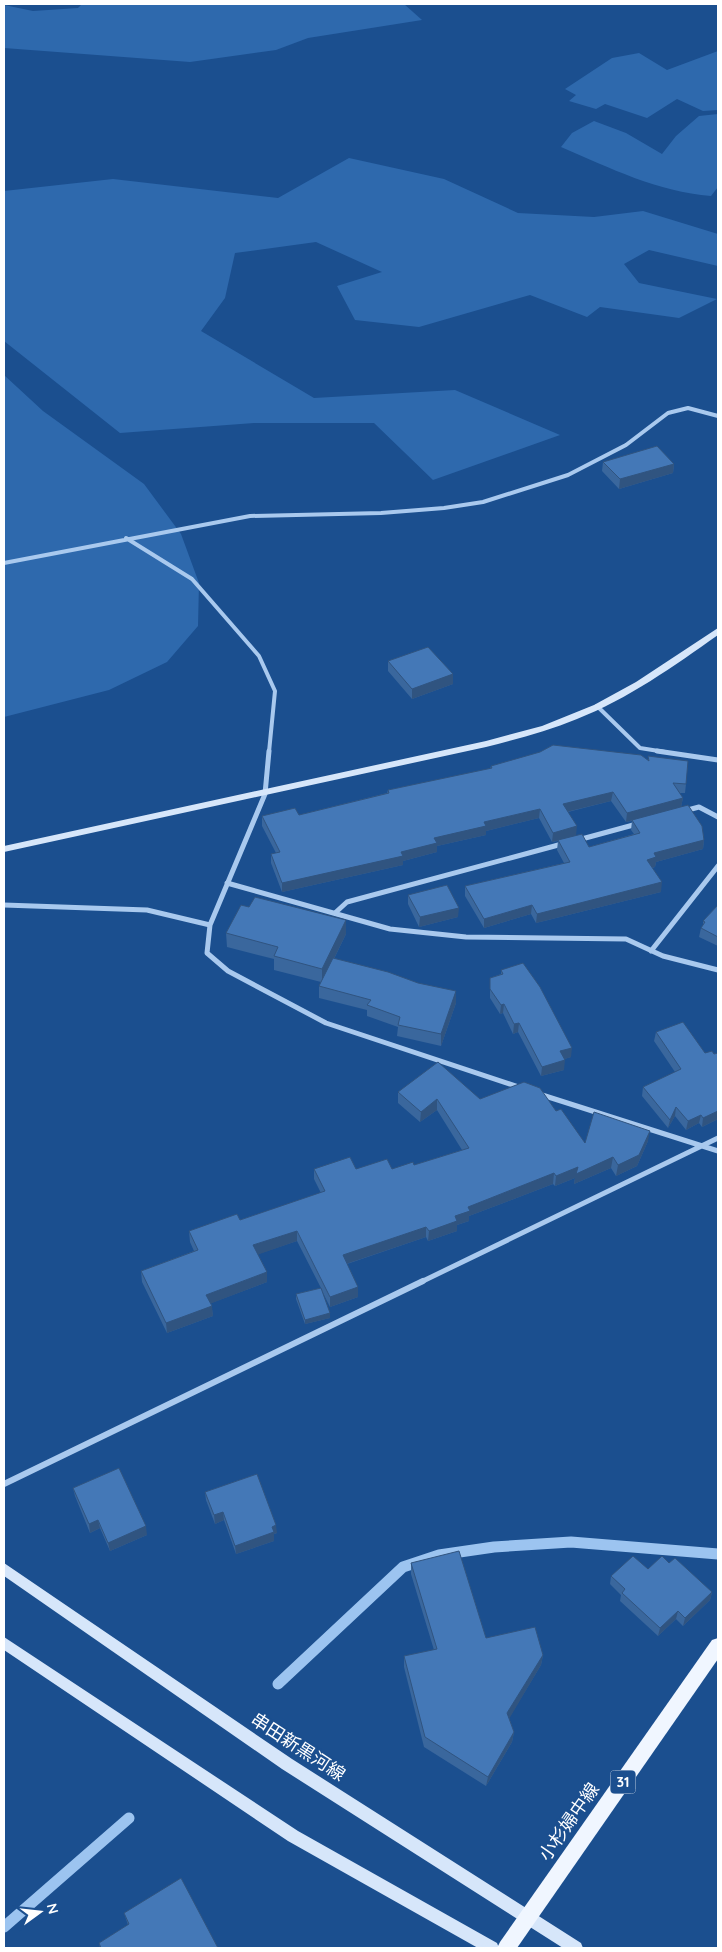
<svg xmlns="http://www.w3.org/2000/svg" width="722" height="1952" font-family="Quicksand,'Noto Sans JP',sans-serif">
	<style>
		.green { fill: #2e69ad }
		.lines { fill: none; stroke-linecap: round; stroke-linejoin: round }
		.stream { stroke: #9cc4f0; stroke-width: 11 }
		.street-far2 { stroke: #a9c9ee; stroke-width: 4 }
		.street-far1 { stroke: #a9c9ee; stroke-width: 5 }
		.street { stroke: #a9c9ee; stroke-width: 6 }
		.secondary { fill: #d6e6fa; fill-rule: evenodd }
		.primary { fill: #f0f6ff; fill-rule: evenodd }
		.wall { fill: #3a679d; fill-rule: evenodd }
		.shaded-wall { fill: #305480 }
		.building { fill: #4478b7; stroke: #305480 }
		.labels { text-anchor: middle; stroke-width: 4.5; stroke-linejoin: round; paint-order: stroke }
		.shield { fill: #1b4f8f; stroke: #bbcadd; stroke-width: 1 }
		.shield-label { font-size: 14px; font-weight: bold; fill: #fff }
		.near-street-label { font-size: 18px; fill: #fff; stroke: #1b4f8f }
	</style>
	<rect width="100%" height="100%" fill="#1b4f8f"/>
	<path class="green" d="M 82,4 L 404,4 L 422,20 L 308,38 L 276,50 L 190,62 L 4,48 L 4,5 L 33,11 L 78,8 Z
		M 718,51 L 718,110 L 703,111 L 677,99 L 647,118 L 605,104 L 596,109 L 569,101 L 576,95 L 565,89 L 612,58 L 639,53 L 667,70 Z
		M 718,114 L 718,187 L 711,196 C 658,192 610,168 561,147 L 572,133 L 594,121 L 626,133 L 662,154 L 676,136 L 699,116 Z
		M 349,158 L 444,179 L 518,213 L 594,217 L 643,211 L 718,234 L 718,266 L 649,250 L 624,264 L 639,283 L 717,299 L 679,318 L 600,307 L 587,317 L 530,295 L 419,327 L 355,320 L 337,286 L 382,272 L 316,242 L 235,253 L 225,298 L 201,331 L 314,398 L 455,390 L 560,435 L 433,480 L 374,423 L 254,423 L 120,433 L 4,341 L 4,191 L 113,179 L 278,198 Z
		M 4,375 L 43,411 L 144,484 L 181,534 L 199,583 L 198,626 L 167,662 L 109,690 L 4,717 Z"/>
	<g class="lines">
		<path class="stream" d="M 278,1684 L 403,1567 L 439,1555 L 494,1547 L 571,1542 L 718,1554
			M 4,1927 L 129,1818"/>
		<path class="street-far2" d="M 126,538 L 192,579 L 259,656 L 275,691 L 269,752
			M 4,563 L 250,516 L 381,513 L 444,508 L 483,502 L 568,475 L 626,445 L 668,413 L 688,408 L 718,416
			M 597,706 L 640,748 L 665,752"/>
		<path class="street-far1" d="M 269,751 L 265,794 L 210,925 L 207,953 L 228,971 L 326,1023 L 519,1087
			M 657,751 L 718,760
			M 684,811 L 699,807 L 718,817
			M 578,840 L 637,824
			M 227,883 L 390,929 L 466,937 L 626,939 L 663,956 L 718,970
			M 4,905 L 147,910 L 210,925
			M 335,913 L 347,902 L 562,844
			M 651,951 L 718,866
			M 539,1094 L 718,1151
			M 421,1282 L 718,1138"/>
		<path class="street" d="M 4,1484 L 423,1281"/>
		<path class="secondary" d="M 718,628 L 718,635 C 674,666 628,699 577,719 C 548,731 517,739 486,747 L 4,852 L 4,846 L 486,741 L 542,726 L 594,705 L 636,682 Z
			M 4,1563 L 292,1759 L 581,1943 L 583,1948 L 563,1948 L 282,1769 L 4,1576 Z
			M 4,1637 L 298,1831 L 497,1943 L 499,1948 L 478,1948 L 288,1841 L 4,1650 Z"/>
		<path class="primary" d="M 718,1638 L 718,1659 L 517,1948 L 497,1948 L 500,1942 L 712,1640 Z"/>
	</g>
	<path class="wall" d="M 603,462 L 674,464 L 673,473 L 619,489 L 602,471 Z
		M 388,661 L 453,684 L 412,699 L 388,671 Z
		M 648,756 L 686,784 L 685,793 L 679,793 L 683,798 L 681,807 L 704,840 L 703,849 L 656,862 L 655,867 L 652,868 L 661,892 L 536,923 L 531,914 L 484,928 L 465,896 L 465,886 L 564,863 L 557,850 L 558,841 L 552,842 L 539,818 L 486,831 L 486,835 L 437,846 L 437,852 L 403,861 L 403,865 L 282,892 L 271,863 L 271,854 L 276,853 L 262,826 L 262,816 L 299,815 L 387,793 L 388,790 L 490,769 L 491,766 L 648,760 ZM 611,801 L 626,822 L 632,821 L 631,830 L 634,834 L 589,847 L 576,835 L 568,812 Z
		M 408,895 L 458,917 L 419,927 L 408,904 Z
		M 718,905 L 718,946 L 699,937 L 701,928 L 703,926 L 703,921 Z
		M 249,907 L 346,920 L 346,934 L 334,959 L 456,1003 L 441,1046 L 397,1036 L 398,1027 L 367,1016 L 367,1010 L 319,998 L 319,986 L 321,982 L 274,970 L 274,959 L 227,947 L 226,933 Z
		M 501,970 L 571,1057 L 564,1059 L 564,1070 L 541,1076 L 518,1032 L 513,1034 L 503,1013 L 500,1014 L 490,998 L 490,978 L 501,974 Z
		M 656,1032 L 705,1053 L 714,1054 L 718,1053 L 718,1119 L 702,1127 L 699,1123 L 686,1130 L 675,1116 L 668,1128 L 642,1096 L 643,1087 L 675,1072 L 654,1041 Z
		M 398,1092 L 480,1099 L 556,1111 L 585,1143 L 648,1141 L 637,1166 L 616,1176 L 611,1168 L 574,1184 L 575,1178 L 555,1186 L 553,1184 L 469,1216 L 469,1221 L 457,1225 L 457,1231 L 428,1241 L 426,1237 L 347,1264 L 358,1297 L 330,1307 L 322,1291 L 330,1313 L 330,1318 L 305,1324 L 296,1299 L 296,1294 L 321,1288 L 297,1241 L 258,1254 L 267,1282 L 211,1303 L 213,1316 L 167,1333 L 142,1282 L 141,1271 L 194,1251 L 190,1242 L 189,1231 L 240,1220 L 321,1193 L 314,1179 L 314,1169 L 392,1169 L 414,1165 L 462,1150 L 437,1110 L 420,1122 L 398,1103 Z
		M 73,1488 L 147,1535 L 110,1551 L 100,1528 L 90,1533 L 75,1496 Z
		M 205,1492 L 277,1533 L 274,1534 L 274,1541 L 236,1554 L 224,1520 L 215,1524 L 206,1500 Z
		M 411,1563 L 486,1638 L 543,1655 L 541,1665 L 509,1718 L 514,1732 L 512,1742 L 486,1786 L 424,1747 L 404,1667 L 404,1656 L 434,1650 L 411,1574 Z
		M 669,1563 L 712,1592 L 710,1600 L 683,1626 L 676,1619 L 658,1636 L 620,1601 L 621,1595 L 610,1584 L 611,1576 L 648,1569 Z
		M 124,1913 L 218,1948 L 100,1948 L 99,1943 L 128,1925 Z"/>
	<path class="shaded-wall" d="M 674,464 L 673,473 L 619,489 L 620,479 Z
		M 453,674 L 453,684 L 412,699 L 412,689 Z
		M 613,792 L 611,801 L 562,813 L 563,804 Z
		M 683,798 L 681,807 L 626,822 L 627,813 Z
		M 540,809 L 539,818 L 486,831 L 486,835 L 437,846 L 437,852 L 403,861 L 403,865 L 282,892 L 282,883 L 401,852 L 434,838 L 484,822 Z
		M 577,826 L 576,836 L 552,842 L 553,833 Z
		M 704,840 L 703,849 L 656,862 L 655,867 L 645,869 L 647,860 L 654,853 Z
		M 662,882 L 661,892 L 536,923 L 537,914 Z
		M 532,905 L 531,914 L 484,928 L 484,919 Z
		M 459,908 L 458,917 L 419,927 L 420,917 Z
		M 346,920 L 346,934 L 322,983 L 322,969 Z
		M 456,991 L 456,1003 L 441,1046 L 441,1034 Z
		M 504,1004 L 503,1013 L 500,1014 L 501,1005 Z
		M 519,1023 L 518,1032 L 513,1034 L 514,1024 Z
		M 572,1048 L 571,1057 L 559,1061 L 560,1051 Z
		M 565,1060 L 564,1070 L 541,1076 L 542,1067 Z
		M 437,1099 L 437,1110 L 420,1122 L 421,1112 Z
		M 676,1107 L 675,1116 L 668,1128 L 670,1120 Z
		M 718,1111 L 718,1119 L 702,1127 L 703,1118 Z
		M 701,1115 L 699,1123 L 686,1130 L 688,1121 Z
		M 650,1131 L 648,1141 L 637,1166 L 616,1176 L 618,1165 Z
		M 613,1157 L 611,1168 L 574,1184 L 575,1178 L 555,1186 L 556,1176 L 578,1167 Z
		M 554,1173 L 553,1184 L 469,1216 L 469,1221 L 457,1225 L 457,1231 L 428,1241 L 429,1231 L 455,1216 L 468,1207 Z
		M 426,1227 L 426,1237 L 343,1265 L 343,1255 Z
		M 297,1231 L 297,1241 L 254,1256 L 253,1245 Z
		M 267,1272 L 267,1282 L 207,1305 L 206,1295 Z
		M 358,1287 L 358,1297 L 330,1307 L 330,1297 Z
		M 212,1306 L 213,1316 L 167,1333 L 166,1323 Z
		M 330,1313 L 330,1318 L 305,1324 L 305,1320 Z
		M 223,1512 L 224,1520 L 215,1524 L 214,1515 Z
		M 98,1520 L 100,1528 L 90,1533 L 89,1524 Z
		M 276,1525 L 277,1533 L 274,1534 L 274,1541 L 236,1554 L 235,1546 L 272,1527 Z
		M 146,1526 L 147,1535 L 110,1551 L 108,1543 Z
		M 712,1592 L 710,1600 L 683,1626 L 685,1618 Z
		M 678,1611 L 676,1619 L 658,1636 L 660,1628 Z
		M 543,1655 L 541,1665 L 506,1724 L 507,1713 Z
		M 514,1732 L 512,1742 L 486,1786 L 488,1777 Z"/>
	<path class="building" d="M 657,446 L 674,464 L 620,479 L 603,462 Z
		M 428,647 L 453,674 L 412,689 L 388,661 Z
		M 553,745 L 641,755 L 649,761 L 648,756 L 688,761 L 686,784 L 673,783 L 683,798 L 627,813 L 613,792 L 563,804 L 577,826 L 553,833 L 540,809 L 484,822 L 486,826 L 434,838 L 437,843 L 401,852 L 403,856 L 282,883 L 271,854 L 280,852 L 262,816 L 295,808 L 299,815 L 389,793 L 388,790 L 492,768 L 491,766 L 540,752 Z
		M 688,805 L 702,826 L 704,840 L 654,853 L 656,857 L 647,860 L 662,882 L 537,914 L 532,905 L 484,919 L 465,886 L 570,862 L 558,840 L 582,834 L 589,847 L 640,833 L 632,820 Z
		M 447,885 L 459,908 L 420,917 L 408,895 Z
		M 255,897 L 346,920 L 322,969 L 274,956 L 278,947 L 226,933 L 241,905 L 249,907 Z
		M 718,905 L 718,937 L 701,928 L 705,922 L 703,921 Z
		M 333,958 L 388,972 L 418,983 L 456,991 L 441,1034 L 398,1025 L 400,1017 L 367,1005 L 371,1000 L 319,986 Z
		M 523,963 L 540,987 L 572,1048 L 560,1051 L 565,1060 L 542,1067 L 519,1023 L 514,1024 L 504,1004 L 501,1005 L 490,989 L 490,978 L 503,974 L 501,970 Z
		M 683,1022 L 705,1053 L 712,1051 L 714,1054 L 718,1053 L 718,1111 L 703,1118 L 701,1115 L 688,1121 L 676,1107 L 670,1120 L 643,1087 L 681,1069 L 656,1032 Z
		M 438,1062 L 480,1099 L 524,1082 L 540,1088 L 556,1111 L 561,1109 L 585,1143 L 594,1112 L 650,1131 L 639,1155 L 618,1165 L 613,1157 L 576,1174 L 578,1167 L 556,1176 L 554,1173 L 468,1207 L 470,1211 L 455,1216 L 457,1221 L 429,1231 L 426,1227 L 343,1255 L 358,1287 L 330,1297 L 297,1231 L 253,1245 L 267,1272 L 206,1295 L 212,1306 L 166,1323 L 141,1271 L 198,1250 L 189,1231 L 237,1214 L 240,1220 L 325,1191 L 314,1169 L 350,1157 L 356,1169 L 387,1159 L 392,1169 L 413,1162 L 414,1165 L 469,1148 L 437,1099 L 421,1112 L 398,1092 Z
		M 321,1288 L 330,1313 L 305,1320 L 296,1294 Z
		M 119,1468 L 146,1526 L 108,1543 L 98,1520 L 89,1524 L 73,1488 Z
		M 257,1474 L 276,1525 L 272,1527 L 274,1532 L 235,1546 L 223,1512 L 214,1515 L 205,1492 Z
		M 459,1551 L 486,1638 L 535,1627 L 543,1655 L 507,1713 L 514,1732 L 488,1777 L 425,1737 L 404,1656 L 437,1649 L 411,1563 Z
		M 633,1556 L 648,1569 L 662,1556 L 669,1563 L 675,1558 L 712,1592 L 685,1618 L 678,1611 L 660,1628 L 622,1593 L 625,1589 L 611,1576 Z
		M 181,1878 L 218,1948 L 101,1948 L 99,1943 L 129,1924 L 124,1913 Z"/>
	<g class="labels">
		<rect class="shield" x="610.5" y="1770.5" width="25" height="23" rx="4"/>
		<g class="shield-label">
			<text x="623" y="1787">31</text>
		</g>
		<g class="near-street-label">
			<text transform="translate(298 1747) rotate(33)" y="6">串田新黒河線</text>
			<text transform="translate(569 1822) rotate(-55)" y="6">小杉婦中線</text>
		</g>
	</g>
	<rect width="722" height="1952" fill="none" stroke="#ffffff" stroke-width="10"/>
	<g transform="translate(40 1912) rotate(75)" stroke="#1b4f8f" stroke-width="4" paint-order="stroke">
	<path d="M0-4L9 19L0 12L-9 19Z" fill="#ffffff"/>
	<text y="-8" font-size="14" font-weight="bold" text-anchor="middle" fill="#ffffff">N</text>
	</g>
</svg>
